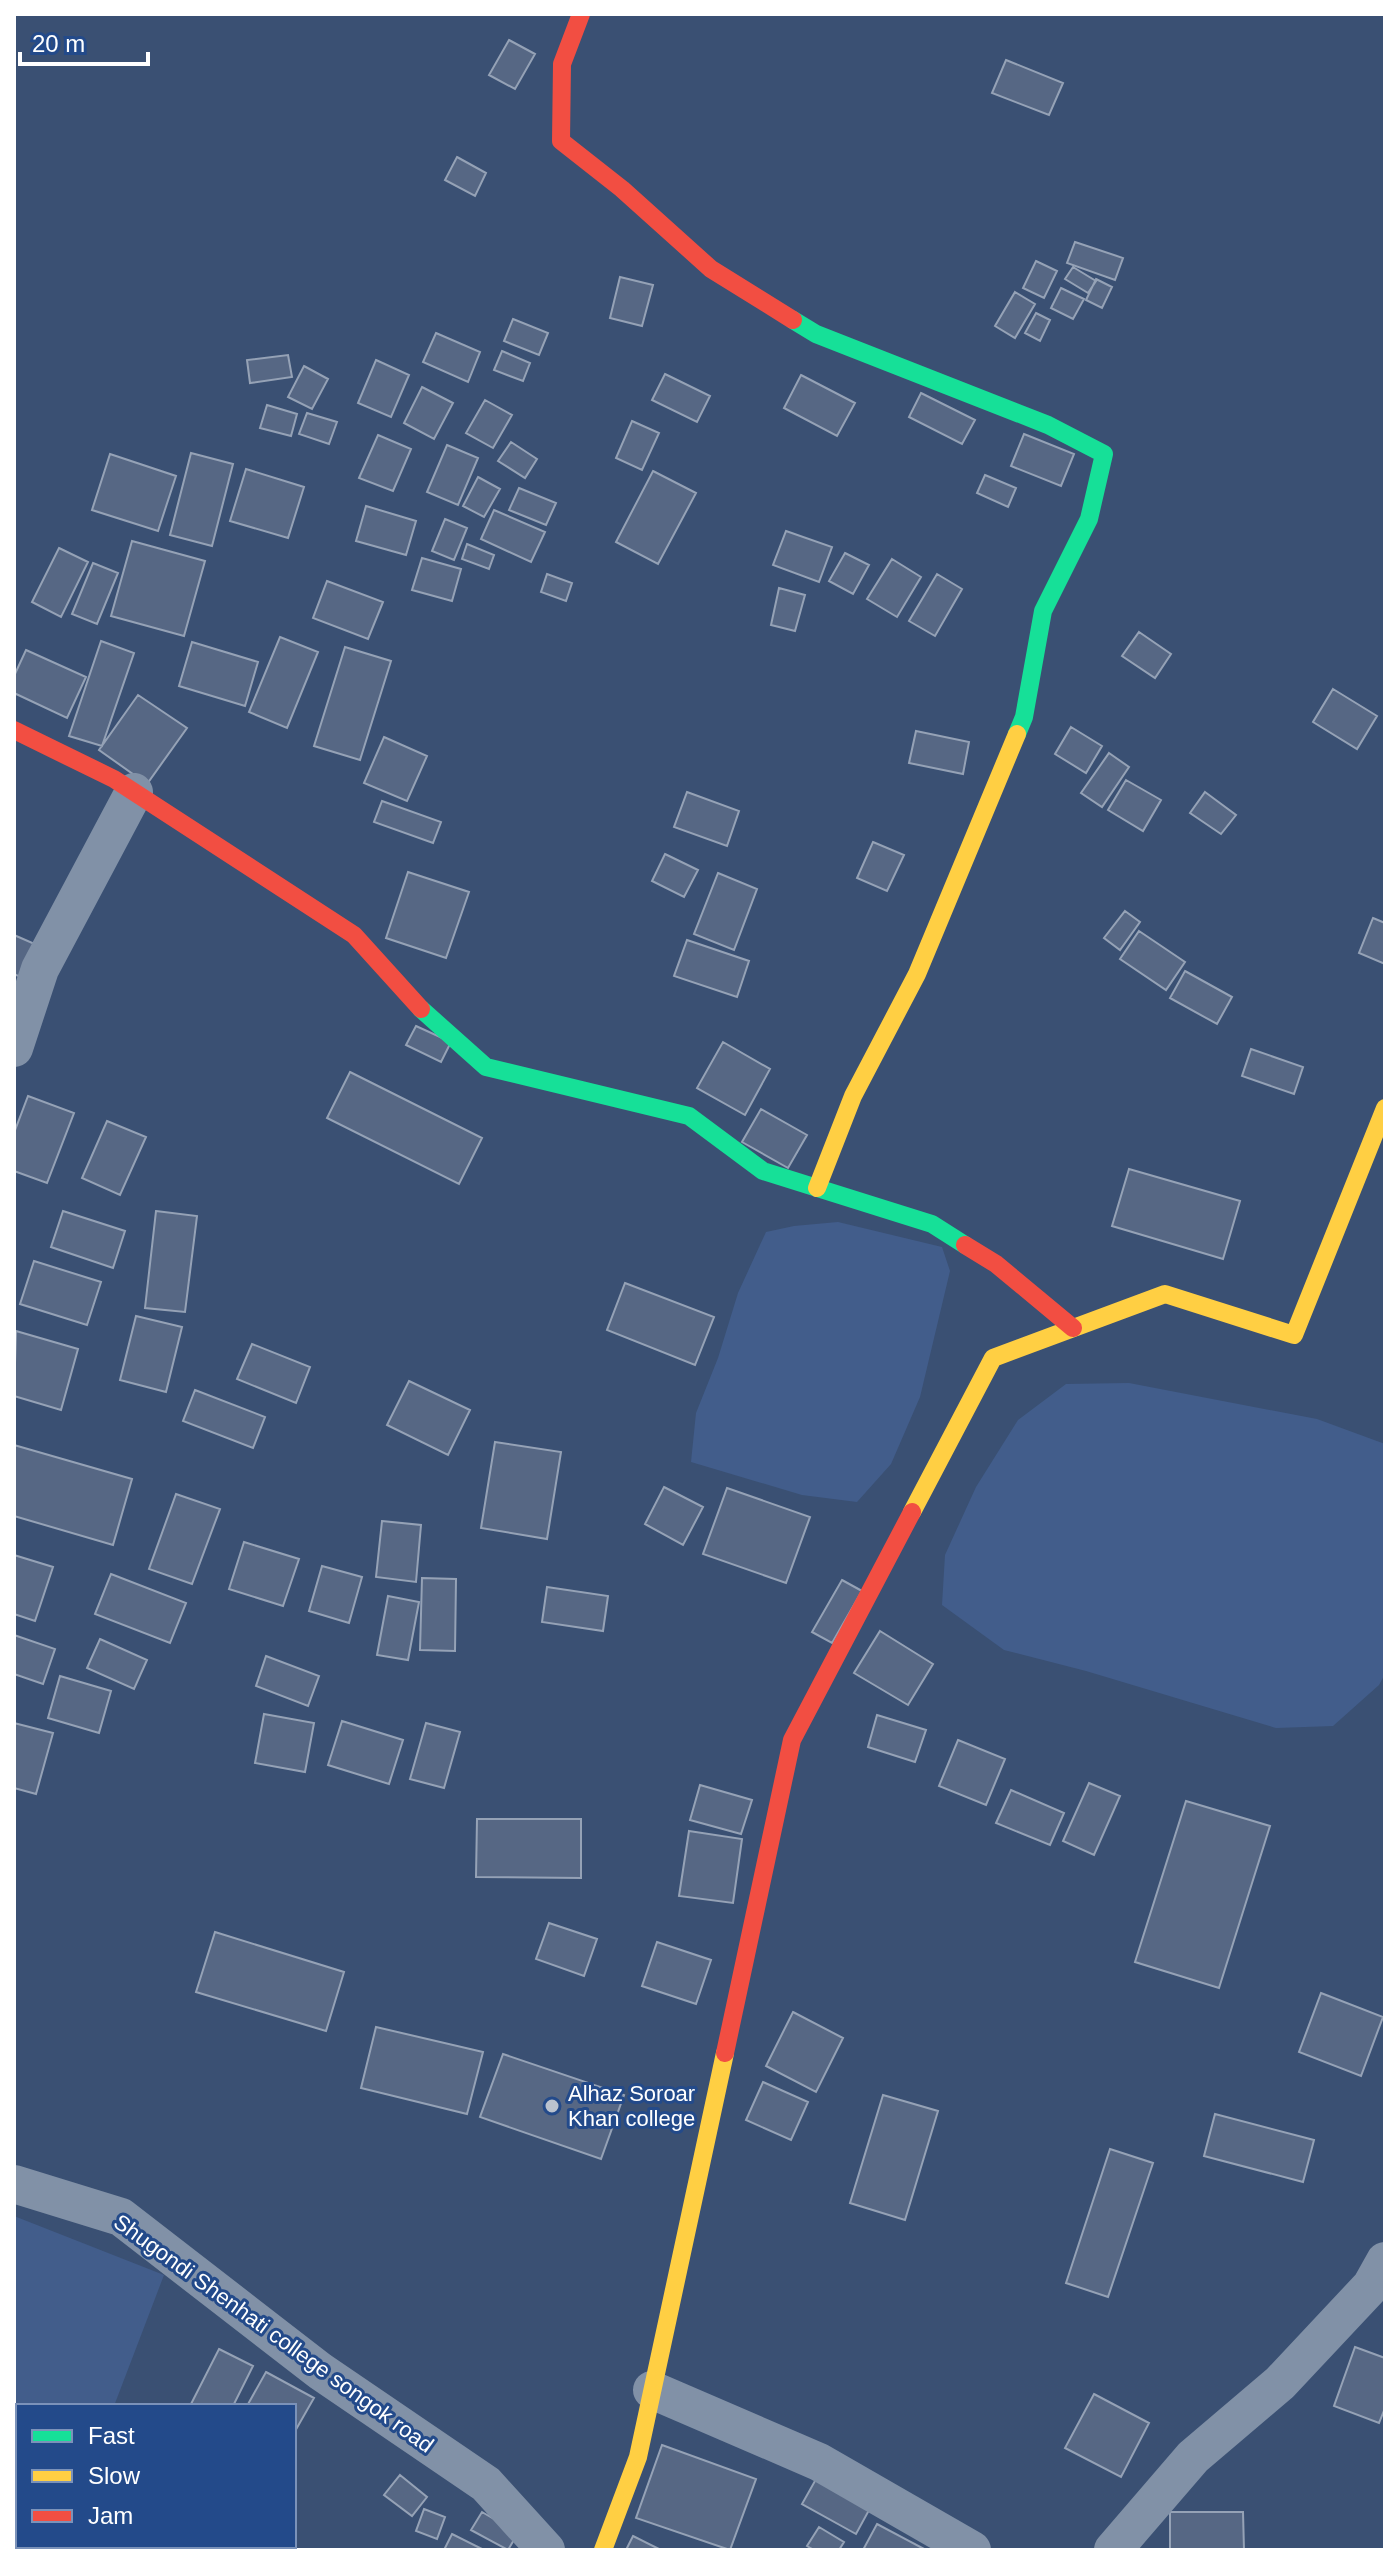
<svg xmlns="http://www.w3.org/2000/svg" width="1399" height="2564" font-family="Helvetica,sans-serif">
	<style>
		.water { fill: #425d8b }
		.building { fill: #566784; stroke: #95a2b6; stroke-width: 2 }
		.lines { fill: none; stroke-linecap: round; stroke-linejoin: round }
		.street { stroke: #8191a7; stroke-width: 38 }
		.fast { stroke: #16e098; stroke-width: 18 }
		.slow { stroke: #ffcf43; stroke-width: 18 }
		.jam { stroke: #f24e42; stroke-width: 18 }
		.poi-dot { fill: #bac2ce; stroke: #234a8a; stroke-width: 3 }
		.labels { text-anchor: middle; stroke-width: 6; stroke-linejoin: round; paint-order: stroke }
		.poi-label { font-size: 22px; fill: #fff; stroke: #234a8a; text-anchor: start }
		.street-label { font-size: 22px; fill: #fff; stroke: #234a8a }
	</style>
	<rect width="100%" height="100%" fill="#3a5073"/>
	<path class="water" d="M 838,1222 L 942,1247 L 950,1271 L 920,1397 L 891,1464 L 857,1502 L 802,1495 L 691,1462 L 696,1413 L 718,1358 L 738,1293 L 766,1232 L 794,1226 Z
		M 1129,1383 L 1317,1419 L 1385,1444 L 1385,1674 L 1379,1685 L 1333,1726 L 1276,1728 L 1086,1671 L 1004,1650 L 942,1605 L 945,1555 L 976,1487 L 1018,1420 L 1066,1384 Z
		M 14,2216 L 164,2275 L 114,2406 L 18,2406 L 18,2477 L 14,2476 Z"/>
	<path class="building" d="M 509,40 L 535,54 L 515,89 L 489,75 Z
		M 1006,60 L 1063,83 L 1049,115 L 992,93 Z
		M 457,157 L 486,173 L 475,196 L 445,180 Z
		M 1075,242 L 1123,258 L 1115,280 L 1067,263 Z
		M 1036,261 L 1057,271 L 1044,298 L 1023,288 Z
		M 1073,267 L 1096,281 L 1088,293 L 1065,279 Z
		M 620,277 L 653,285 L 642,326 L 610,318 Z
		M 1096,279 L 1112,287 L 1102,308 L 1086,300 Z
		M 1061,288 L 1084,299 L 1073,319 L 1051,308 Z
		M 1015,292 L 1035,304 L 1015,338 L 995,326 Z
		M 1036,313 L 1050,320 L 1040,341 L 1025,333 Z
		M 513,319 L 548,333 L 539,355 L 504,341 Z
		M 436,333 L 480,352 L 468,382 L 423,362 Z
		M 502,351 L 530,363 L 523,381 L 494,370 Z
		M 288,355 L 292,377 L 250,383 L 247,360 Z
		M 376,360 L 409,375 L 391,417 L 358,403 Z
		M 304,366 L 328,379 L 312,409 L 288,397 Z
		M 665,374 L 710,396 L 697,422 L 652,400 Z
		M 801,375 L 855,403 L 837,436 L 784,408 Z
		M 422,387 L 453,403 L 434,439 L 404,423 Z
		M 921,393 L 975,420 L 962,444 L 909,417 Z
		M 485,400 L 512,415 L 493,448 L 466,433 Z
		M 267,405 L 297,414 L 291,436 L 260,428 Z
		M 307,413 L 337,422 L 329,444 L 299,434 Z
		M 632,421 L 659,433 L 642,470 L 616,458 Z
		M 1024,434 L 1074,454 L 1061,486 L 1011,466 Z
		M 378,435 L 411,449 L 393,491 L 359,478 Z
		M 511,442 L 537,459 L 525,478 L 498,461 Z
		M 447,445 L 478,458 L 458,505 L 427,492 Z
		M 191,453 L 233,464 L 212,546 L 170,535 Z
		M 110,454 L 176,476 L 158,531 L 92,510 Z
		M 246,469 L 304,487 L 288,538 L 230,521 Z
		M 653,471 L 696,493 L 658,564 L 616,542 Z
		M 985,475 L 1016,488 L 1008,507 L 977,493 Z
		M 478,477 L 500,489 L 484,517 L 463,506 Z
		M 519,488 L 556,503 L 546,525 L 509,510 Z
		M 366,506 L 416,521 L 406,555 L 356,541 Z
		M 494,510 L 545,532 L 531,562 L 481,539 Z
		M 445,519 L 467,528 L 454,560 L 432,551 Z
		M 786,531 L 832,547 L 819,582 L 773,565 Z
		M 132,541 L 205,561 L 184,636 L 111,616 Z
		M 467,544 L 494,555 L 489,569 L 462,559 Z
		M 59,548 L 88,562 L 61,617 L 32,602 Z
		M 845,553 L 869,565 L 853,594 L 829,581 Z
		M 422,558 L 461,569 L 452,601 L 412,590 Z
		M 892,559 L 921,577 L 897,617 L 867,599 Z
		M 93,563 L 118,573 L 97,624 L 72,614 Z
		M 547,574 L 572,583 L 566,601 L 541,592 Z
		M 937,574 L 962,589 L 935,636 L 909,621 Z
		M 327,581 L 383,602 L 368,639 L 313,618 Z
		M 779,588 L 805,595 L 795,631 L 771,625 Z
		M 1139,632 L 1171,654 L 1155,678 L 1122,656 Z
		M 280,637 L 318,652 L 287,728 L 249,712 Z
		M 101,641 L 134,653 L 102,746 L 69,736 Z
		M 192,642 L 258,662 L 245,706 L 179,686 Z
		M 345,647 L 391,661 L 360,760 L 314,746 Z
		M 26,650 L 86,677 L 67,718 L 14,693 L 14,676 Z
		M 1333,689 L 1377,716 L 1357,749 L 1313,722 Z
		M 138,695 L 187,728 L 147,784 L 99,750 Z
		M 1071,727 L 1102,746 L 1086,773 L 1055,754 Z
		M 916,731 L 969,742 L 963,774 L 909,763 Z
		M 384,737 L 427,756 L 407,801 L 364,783 Z
		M 1109,753 L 1129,767 L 1102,807 L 1081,793 Z
		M 1126,780 L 1161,800 L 1143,831 L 1108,810 Z
		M 687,792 L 739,811 L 727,846 L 674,827 Z
		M 1205,792 L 1236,815 L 1221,834 L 1190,813 Z
		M 382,801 L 441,822 L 433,843 L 374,822 Z
		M 873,842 L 904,855 L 887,891 L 857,878 Z
		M 665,854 L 698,870 L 684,897 L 652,881 Z
		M 408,872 L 469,892 L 446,958 L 386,938 Z
		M 718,873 L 757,889 L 734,950 L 694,934 Z
		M 1125,911 L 1140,922 L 1120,950 L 1104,938 Z
		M 1373,918 L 1385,923 L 1385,964 L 1359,953 Z
		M 1139,931 L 1185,962 L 1166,990 L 1120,959 Z
		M 14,935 L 37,945 L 22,978 L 14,974 Z
		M 687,940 L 749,961 L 737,997 L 674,976 Z
		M 1185,971 L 1232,997 L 1217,1024 L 1170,998 Z
		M 416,1026 L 451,1042 L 441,1062 L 406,1045 Z
		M 723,1042 L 770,1069 L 745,1115 L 697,1088 Z
		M 1251,1049 L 1303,1067 L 1294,1094 L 1242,1076 Z
		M 350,1072 L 482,1138 L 459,1184 L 327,1118 Z
		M 28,1096 L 74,1113 L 47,1183 L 14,1171 L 14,1133 Z
		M 761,1109 L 807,1135 L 788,1168 L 742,1142 Z
		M 107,1121 L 146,1137 L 120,1195 L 82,1178 Z
		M 1129,1169 L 1240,1201 L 1223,1259 L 1112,1226 Z
		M 63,1211 L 125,1231 L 113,1268 L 51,1247 Z
		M 156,1211 L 197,1216 L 185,1312 L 145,1308 Z
		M 34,1261 L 101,1282 L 87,1325 L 20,1304 Z
		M 625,1283 L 714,1317 L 695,1365 L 607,1330 Z
		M 136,1316 L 182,1327 L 166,1392 L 120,1380 Z
		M 16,1331 L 78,1349 L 61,1410 L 14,1396 Z
		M 252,1344 L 310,1367 L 296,1403 L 237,1379 Z
		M 409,1381 L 470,1410 L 448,1455 L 387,1425 Z
		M 195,1390 L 265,1417 L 253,1448 L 183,1421 Z
		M 495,1442 L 561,1452 L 547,1539 L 481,1528 Z
		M 14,1445 L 132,1479 L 113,1545 L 14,1516 Z
		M 664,1487 L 703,1507 L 683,1545 L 645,1524 Z
		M 727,1488 L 810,1517 L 786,1583 L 703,1554 Z
		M 176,1494 L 220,1509 L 192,1584 L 149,1569 Z
		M 382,1521 L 421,1525 L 416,1582 L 376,1577 Z
		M 244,1542 L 299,1559 L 283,1606 L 229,1589 Z
		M 14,1555 L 53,1567 L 35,1621 L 14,1614 Z
		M 322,1566 L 362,1577 L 349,1623 L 309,1611 Z
		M 111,1574 L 186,1603 L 170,1643 L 95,1614 Z
		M 422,1578 L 456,1579 L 455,1651 L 420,1650 Z
		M 842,1580 L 862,1591 L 832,1643 L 812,1632 Z
		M 547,1587 L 608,1596 L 603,1631 L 542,1622 Z
		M 388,1596 L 419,1602 L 408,1660 L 377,1655 Z
		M 880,1631 L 933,1664 L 908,1705 L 854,1673 Z
		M 14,1635 L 55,1649 L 43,1684 L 14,1674 Z
		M 100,1639 L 147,1660 L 134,1689 L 87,1668 Z
		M 266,1656 L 319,1676 L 308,1706 L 256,1686 Z
		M 60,1676 L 111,1691 L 99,1733 L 48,1718 Z
		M 264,1714 L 314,1723 L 305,1772 L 255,1763 Z
		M 877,1715 L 926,1730 L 915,1762 L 868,1747 Z
		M 342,1721 L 403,1740 L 389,1784 L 328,1765 Z
		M 14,1723 L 53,1733 L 36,1794 L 14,1788 Z
		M 426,1723 L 460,1732 L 444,1788 L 410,1779 Z
		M 958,1740 L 1005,1759 L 986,1805 L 939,1786 Z
		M 1089,1783 L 1120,1796 L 1094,1855 L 1063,1841 Z
		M 700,1785 L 752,1800 L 741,1834 L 690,1820 Z
		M 1011,1790 L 1064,1813 L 1050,1845 L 996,1823 Z
		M 1186,1801 L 1270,1826 L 1219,1988 L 1135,1962 Z
		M 477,1819 L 581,1819 L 581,1878 L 476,1877 Z
		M 689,1831 L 742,1839 L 733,1903 L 679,1896 Z
		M 549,1923 L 597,1939 L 584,1976 L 536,1959 Z
		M 215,1932 L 344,1972 L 326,2031 L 196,1992 Z
		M 657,1942 L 711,1960 L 696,2004 L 642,1986 Z
		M 1321,1993 L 1383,2017 L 1361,2076 L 1299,2052 Z
		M 793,2012 L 843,2038 L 816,2092 L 766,2066 Z
		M 376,2027 L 483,2052 L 467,2114 L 361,2088 Z
		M 503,2054 L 624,2095 L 601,2159 L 480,2117 Z
		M 763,2082 L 808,2102 L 791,2140 L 746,2120 Z
		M 883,2095 L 938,2111 L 905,2220 L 850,2203 Z
		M 1215,2114 L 1314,2140 L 1303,2182 L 1204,2156 Z
		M 1110,2149 L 1153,2163 L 1108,2297 L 1066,2283 Z
		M 1355,2347 L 1385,2358 L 1385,2408 L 1379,2423 L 1334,2406 Z
		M 219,2349 L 253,2366 L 233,2406 L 190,2406 Z
		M 266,2372 L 314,2398 L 294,2433 L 294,2406 L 247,2406 Z
		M 1094,2394 L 1149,2423 L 1121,2477 L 1065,2448 Z
		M 662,2445 L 756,2479 L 730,2550 L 636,2518 Z
		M 820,2472 L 874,2501 L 856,2534 L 802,2504 Z
		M 400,2475 L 427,2497 L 412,2516 L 384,2495 Z
		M 424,2509 L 445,2517 L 437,2539 L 416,2531 Z
		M 482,2512 L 518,2533 L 508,2550 L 471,2530 Z
		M 1170,2512 L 1243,2512 L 1244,2550 L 1170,2550 Z
		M 877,2524 L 926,2550 L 863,2550 Z
		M 819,2527 L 844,2542 L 839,2550 L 814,2550 L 807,2546 Z
		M 452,2534 L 484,2550 L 444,2550 Z
		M 633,2536 L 661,2550 L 626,2550 Z"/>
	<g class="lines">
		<path class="street" d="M 14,1048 L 40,969 L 134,792
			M 14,2184 L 121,2217 L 320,2371 L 486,2484 L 546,2550
			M 652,2390 L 819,2462 L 972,2550
			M 1113,2550 L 1193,2457 L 1280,2383 L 1371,2286 L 1385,2261"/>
		<path class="fast" d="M 793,320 L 816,334 L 1048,425 L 1104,454 L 1089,519 L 1043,611 L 1024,717 L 1017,734
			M 421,1009 L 486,1067 L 689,1116 L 763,1171 L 932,1224 L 965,1245"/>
		<path class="slow" d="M 817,1188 L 853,1096 L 917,974 L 1017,734
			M 912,1512 L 993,1358 L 1165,1294 L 1294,1335 L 1385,1108
			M 603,2550 L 638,2457 L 725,2053"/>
		<path class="jam" d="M 581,14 L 562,64 L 561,141 L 622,189 L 711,269 L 793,320
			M 14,730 L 114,779 L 354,935 L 421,1009
			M 965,1245 L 996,1264 L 1073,1328
			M 725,2053 L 792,1740 L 912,1512"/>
	</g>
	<circle class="poi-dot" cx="552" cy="2106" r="8"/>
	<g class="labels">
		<g class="poi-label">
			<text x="568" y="2101">Alhaz Soroar<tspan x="568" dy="25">Khan college</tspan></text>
		</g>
		<g class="street-label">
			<text transform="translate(274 2333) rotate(36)" y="8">Shugondi Shenhati college songok road</text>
		</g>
	</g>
	<rect width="1399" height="2564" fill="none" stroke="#ffffff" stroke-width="32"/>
	<rect x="16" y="2404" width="280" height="144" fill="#234a8a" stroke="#7b92b9" stroke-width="2"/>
	<rect x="32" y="2430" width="40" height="12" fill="#16e098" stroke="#7b92b9" stroke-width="2"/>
	<text x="88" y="2444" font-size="24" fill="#ffffff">Fast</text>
	<rect x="32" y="2470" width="40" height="12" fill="#ffcf43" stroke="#7b92b9" stroke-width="2"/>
	<text x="88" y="2484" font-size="24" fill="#ffffff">Slow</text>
	<rect x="32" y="2510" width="40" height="12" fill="#f24e42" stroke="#7b92b9" stroke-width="2"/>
	<text x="88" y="2524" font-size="24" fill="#ffffff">Jam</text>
	<path d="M20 52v12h128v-12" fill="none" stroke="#ffffff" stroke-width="4"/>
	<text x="32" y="52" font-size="24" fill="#ffffff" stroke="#234a8a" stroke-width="6" paint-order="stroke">20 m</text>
</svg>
